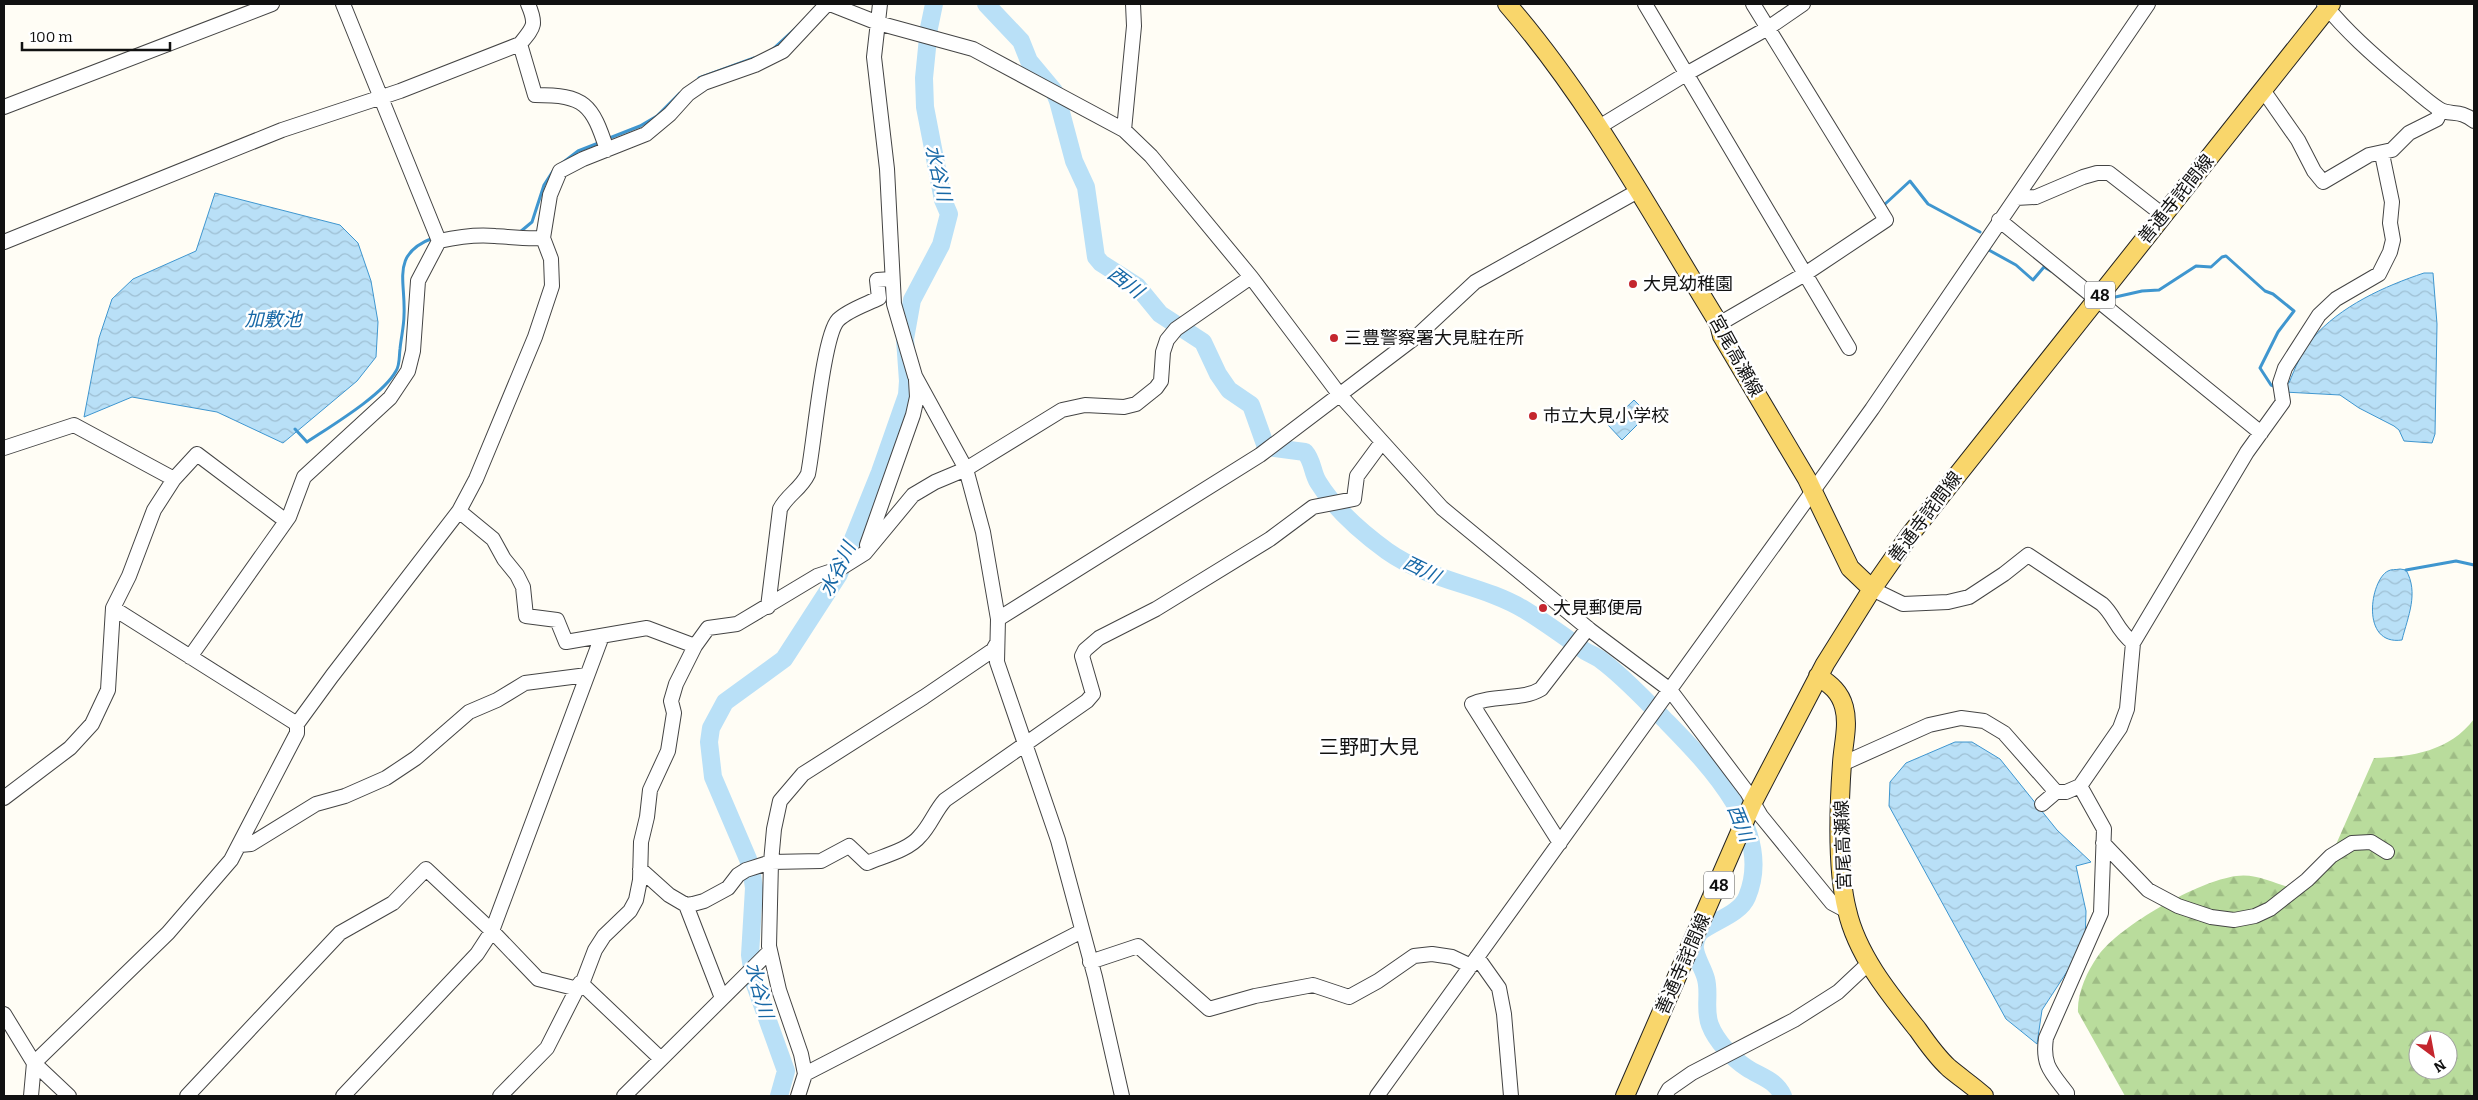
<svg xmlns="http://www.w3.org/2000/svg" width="2478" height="1100" font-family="Bitter,'Noto Sans JP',serif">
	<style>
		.forest { fill: url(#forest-firs); fill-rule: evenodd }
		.water { fill: url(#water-waves); stroke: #3f96cf }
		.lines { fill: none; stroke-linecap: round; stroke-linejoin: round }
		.stream { stroke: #3f96cf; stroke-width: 3 }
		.river { stroke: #b9e0f7; stroke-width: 18 }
		.minor-casing { stroke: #444; stroke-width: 16 }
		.major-casing { stroke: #222; stroke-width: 20 }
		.minor { stroke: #fff; stroke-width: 14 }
		.major { stroke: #f9d66b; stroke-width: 18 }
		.poi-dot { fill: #c4262e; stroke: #fff; stroke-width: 2 }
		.labels { text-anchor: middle; stroke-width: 5; stroke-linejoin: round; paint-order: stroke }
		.shield { fill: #fff; stroke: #585858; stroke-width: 1 }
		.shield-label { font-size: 16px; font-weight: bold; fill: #111 }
		.street-label { font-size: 18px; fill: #111; stroke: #fff }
		.poi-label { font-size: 18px; fill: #111; stroke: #fff; text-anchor: start }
		.water-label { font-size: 19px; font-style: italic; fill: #1768a6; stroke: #fff }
		.quarter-label { font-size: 20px; fill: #111; stroke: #fff }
	</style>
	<defs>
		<pattern id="forest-firs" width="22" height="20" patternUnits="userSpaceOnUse" patternTransform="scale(1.25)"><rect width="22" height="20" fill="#b9dc9c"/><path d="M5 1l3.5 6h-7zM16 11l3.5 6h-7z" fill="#9ebc85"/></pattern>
		<pattern id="water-waves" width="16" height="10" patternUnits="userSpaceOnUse" patternTransform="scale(1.25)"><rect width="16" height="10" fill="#b9e0f7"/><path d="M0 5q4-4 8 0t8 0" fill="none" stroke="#9ebfd3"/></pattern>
	</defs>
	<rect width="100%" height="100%" fill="#fffdf5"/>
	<path class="forest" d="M 2474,719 L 2474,1096 L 2125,1096 L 2078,1012 C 2077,994 2087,971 2098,956 C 2120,925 2199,881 2236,876 C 2254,873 2272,882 2288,887 L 2327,865 L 2374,758 C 2412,757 2450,751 2474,719 ZM 2418,1040 L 2448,1040 L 2448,1070 L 2418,1070 Z"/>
	<path class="water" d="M 215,193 L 340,225 L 358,243 L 371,281 L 378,322 L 376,357 L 357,381 L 283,443 L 217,412 L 132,397 L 84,417 L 99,338 L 112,299 L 133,279 L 196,251 Z
		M 2424,273 L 2433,273 L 2437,324 L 2435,434 L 2432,443 L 2404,441 L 2399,430 L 2394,426 L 2359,408 L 2340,395 L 2284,392 L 2283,384 L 2289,383 C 2295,368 2302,351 2312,339 C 2340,306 2385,286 2424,273 Z
		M 1634,400 L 1648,414 L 1622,440 L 1608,425 Z
		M 2400,569 L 2406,570 C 2419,593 2408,616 2402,640 C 2360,646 2370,580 2388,571 C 2391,569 2396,570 2400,569 Z
		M 1955,742 L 1972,742 L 2000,759 L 2057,830 L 2091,862 L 2076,866 L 2086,911 L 2085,944 L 2042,1010 L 2037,1044 L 2006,1019 L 1889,806 L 1890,782 L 1906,763 Z"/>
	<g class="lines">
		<path class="stream" d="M 773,49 L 798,26
			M 699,78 L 754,58
			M 607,139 L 640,126 L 657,116 L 680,93
			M 557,167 L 578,151 L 601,142
			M 1881,204 L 1884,205 L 1910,181 L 1928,204 L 1980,232
			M 520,232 L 532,222 L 544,185 L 553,171
			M 1987,249 L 2016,265 L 2033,280 L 2044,267 L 2051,271
			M 2111,298 L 2142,291 L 2159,290 L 2196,266 L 2211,267 L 2222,257 L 2226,256 L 2265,291 L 2273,294 L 2294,311 L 2278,332 L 2260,368 L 2271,385 L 2276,387
			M 295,429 L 307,442 C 331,426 383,395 396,371 C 400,365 399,356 400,349 C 401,338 404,326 404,315 C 406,281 390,254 433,238
			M 2406,570 L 2456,561 L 2474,565"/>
		<path class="river" d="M 986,4 L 1021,41 L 1029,61 L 1054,91 L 1058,101 L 1074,161 L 1086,187 L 1096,257 L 1101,263 L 1137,286 L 1160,314 L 1203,342 L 1218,374 L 1229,390 L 1251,405 L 1266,447 L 1305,452 C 1313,461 1312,472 1318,482 C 1335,510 1361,532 1387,551 C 1431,582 1482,584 1525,610 C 1546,623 1565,637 1585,651 C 1590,654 1596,656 1601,660 C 1624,677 1644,699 1664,719 C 1707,763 1775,830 1747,897 C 1740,914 1714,921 1700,932 C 1687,949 1702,963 1706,979 C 1710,994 1704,1010 1710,1025 C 1716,1041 1733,1059 1747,1068 C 1761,1077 1776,1080 1783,1096
			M 779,1096 L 786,1071 L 754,982 L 750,955 L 754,888 L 752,874 L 748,859 L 713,777 L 709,742 L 711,728 L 725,702 L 784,659 L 839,574 L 880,472 L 907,395 L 908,381 L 905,339 L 912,300 L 941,245 L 949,214 L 943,200 L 925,107 L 924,78 L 929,28 L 934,4"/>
		<g class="minor-casing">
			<path id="minor" d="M 830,4 L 878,23 L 973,49 L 1124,130 L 1151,156 L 1251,277 L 1339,394 L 1442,508 L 1590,630 L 1670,690 L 1747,792 L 1761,816 L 1832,903 L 1847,911
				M 880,4 L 874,57 L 887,169 L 894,304 L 915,376 L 966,469 L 983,532 L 998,619 L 997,662 L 1058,840 L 1095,977 L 1122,1096
				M 1645,4 L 1849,348
				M 2324,4 C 2347,32 2372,54 2399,77 C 2412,87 2425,100 2439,109 C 2450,116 2460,109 2474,121
				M 520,44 L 535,95 C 585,95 592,104 607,150
				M 2263,90 L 2298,140 L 2314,171 L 2323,182 L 2369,155 L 2392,150 L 2409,133 L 2437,119 L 2441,110
				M 4,107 L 272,4
				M 1599,127 L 1686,74 L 1768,28 L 1803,4
				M 1124,130 L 1134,26 L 1133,4
				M 2016,198 L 2036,197 L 2083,177 L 2097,173 L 2109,173 L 2163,215
				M 1999,220 L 2261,433
				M 439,241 C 457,237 476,234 495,236 C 511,237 526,239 543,238
				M 4,242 L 282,130 L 400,91 L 520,44 C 534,27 537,25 528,4
				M 1719,324 L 1805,274 L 1886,220 L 1753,4
				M 4,448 L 74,425 L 174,479
				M 459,511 L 493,539 L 504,559 L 517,575 L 523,587 L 526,616 L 557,620 L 566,642 L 647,628 L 695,646
				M 867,545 L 913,415 L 917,397 L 916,380
				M 1872,589 L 1903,604 L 1948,602 L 1969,597 L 2004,574 L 2028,555 L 2102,604 C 2115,616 2116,629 2133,643
				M 768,607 L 780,509 C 787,495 801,489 808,474 C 814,445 823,336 838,320 C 848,310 867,304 879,298 L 877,280 L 892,279
				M 113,608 L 297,724
				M 998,619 L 1260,455 L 1417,336 L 1475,282 L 1638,191
				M 190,657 L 289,517 L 304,477 L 390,398 L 408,371 L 413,351 L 418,281 L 439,241 L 343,4
				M 1842,764 L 1929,725 L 1961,718 L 1984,721 L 2004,733 L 2056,792 L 2066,792 L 2080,786 L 2120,728 L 2127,709 L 2133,643 L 2247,452 L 2283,402 L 2280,383 L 2285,368 L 2319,315 L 2336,299 L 2379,274 L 2390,252 L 2393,240 L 2390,223 L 2392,202 L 2382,154
				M 4,798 L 70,748 L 92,724 L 108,690 L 113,608 L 129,576 L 154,510 L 174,479 L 197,454 L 286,521
				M 2042,804 L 2056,792
				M 1560,843 L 1472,704 C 1493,694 1521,701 1541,689 L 1588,628
				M 2103,843 L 2148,890 L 2178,906 L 2211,917 L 2234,920 L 2255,916 L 2270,909 L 2307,880 L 2331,856 L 2352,843 L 2371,842 L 2387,852
				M 240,845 L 251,844 L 316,804 L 345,796 L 386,778 L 416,758 L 469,712 L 497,700 L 525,683 L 587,675
				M 640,869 L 669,895 L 686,905 L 693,904 L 704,901 L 728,888 L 738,875 L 746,870 L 771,862 L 821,861 L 849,846 L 867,863 C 883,856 909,850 920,836 C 930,826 935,811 945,800 L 1087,701 L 1093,694 L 1082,656 L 1085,650 L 1099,638 L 1156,609 L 1270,539 L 1313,507 L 1354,499 L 1357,476 L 1382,442
				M 686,905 L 722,998
				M 1477,957 L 1499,988 L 1504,1014 L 1511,1096
				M 1090,962 L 1138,946 L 1209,1009 L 1255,996 L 1313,985 L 1349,997 L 1378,981 L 1414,956 L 1432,954 L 1452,957 L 1471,966
				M 582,984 L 661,1059
				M 4,1014 L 34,1063 L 69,1096
				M 805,1074 L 1082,931
				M 31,1096 L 34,1063 L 168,933 L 231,860 L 297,733 L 297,724 L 332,676 L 459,511 L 476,479 L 535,337 L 552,286 L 551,259 L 543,238 L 550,195 L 560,171 L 583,159 L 646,134 L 670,114 L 688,94 L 704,83 L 755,65 L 783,51 L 827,4
				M 187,1096 L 340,933 L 393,903 L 426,869 L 492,931 L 538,979 L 578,989
				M 343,1096 L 477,954 L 492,931 L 602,636
				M 500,1096 L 547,1048 L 580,983 L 582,984 L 595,950 L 604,936 L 630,911 L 636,900 L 640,880 L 641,842 L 647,817 L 650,790 L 668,751 L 674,713 L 671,701 L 676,684 L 695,646 L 708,628 L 737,624 L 817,576 L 841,568 L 865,553 L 913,495 L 935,482 L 966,469 L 1062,410 L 1085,405 L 1124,407 L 1136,404 L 1156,388 L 1161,381 L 1163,352 L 1167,340 L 1176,329 L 1251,277
				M 624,1096 L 770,951
				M 798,1096 L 805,1074 L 801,1054 L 779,990 L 769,946 L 771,862 L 774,829 L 780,801 L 803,774 L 924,697 L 993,650 L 997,643
				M 1377,1096 L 1872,409 L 2148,4
				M 1665,1096 L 1669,1089 L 1692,1073 L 1794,1020 L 1838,992 L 1870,962
				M 2067,1096 L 2067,1093 C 2051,1072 2042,1065 2046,1038 L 2101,913 L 2104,829 L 2080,786"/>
		</g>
		<g class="major-casing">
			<path id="major" d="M 1507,4 C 1591,101 1652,215 1719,324 L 1722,336 L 1807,479 L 1850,568 L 1872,589
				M 1818,676 C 1831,685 1840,692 1844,707 C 1849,725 1843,745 1842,763 C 1839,805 1837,871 1847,910 C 1857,955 1890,995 1918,1030 C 1927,1043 1937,1057 1949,1068 C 1961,1078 1973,1086 1984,1096
				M 1625,1096 L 1753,802 L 1825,664 L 1872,589 L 1909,536 L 2331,4"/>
		</g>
		<use href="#minor" class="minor"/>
		<use href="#major" class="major"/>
	</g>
	<g class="poi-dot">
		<circle cx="1633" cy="284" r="5"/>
		<circle cx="1334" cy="338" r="5"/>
		<circle cx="1533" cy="416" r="5"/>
		<circle cx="1543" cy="608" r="5"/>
	</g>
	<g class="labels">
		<g class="shield">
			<rect x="2085" y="281.5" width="30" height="27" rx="4"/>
			<rect x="1704" y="871.5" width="30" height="27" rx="4"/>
		</g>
		<g class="shield-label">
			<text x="2100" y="301">48</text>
			<text x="1719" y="891">48</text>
		</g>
		<g class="street-label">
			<text transform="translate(2176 199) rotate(-51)" y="6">善通寺詫間線</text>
			<text transform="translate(1736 356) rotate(61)" y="6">宮尾高瀬線</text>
			<text transform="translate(1925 517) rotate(-53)" y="6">善通寺詫間線</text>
			<text transform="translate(1843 845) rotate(-92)" y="6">宮尾高瀬線</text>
			<text transform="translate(1683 964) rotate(-66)" y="6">善通寺詫間線</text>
		</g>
		<g class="poi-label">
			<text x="1643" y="290">大見幼稚園</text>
			<text x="1344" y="344">三豊警察署大見駐在所</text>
			<text x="1543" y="422">市立大見小学校</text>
			<text x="1553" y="614">大見郵便局</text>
		</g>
		<g class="water-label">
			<text transform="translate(939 173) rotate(77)" y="7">水谷川</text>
			<text transform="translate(1126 282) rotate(37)" y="7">西川</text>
			<text x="273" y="326">加敷池</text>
			<text transform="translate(837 569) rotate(-64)" y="7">水谷川</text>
			<text transform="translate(1422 569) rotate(26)" y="7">西川</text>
			<text transform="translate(1741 823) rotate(68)" y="7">西川</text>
			<text transform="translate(760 990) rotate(75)" y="7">水谷川</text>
		</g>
		<g class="quarter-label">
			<text x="1369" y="754">三野町大見</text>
		</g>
	</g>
	<rect width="2478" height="1100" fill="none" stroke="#111111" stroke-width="10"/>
	<g transform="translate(2433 1055) rotate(148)"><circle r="24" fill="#ffffff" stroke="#a0a0a0"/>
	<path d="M0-4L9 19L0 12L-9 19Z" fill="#c4262e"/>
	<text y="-8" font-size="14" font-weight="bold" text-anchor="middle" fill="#111111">N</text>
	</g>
	<path d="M22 42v8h148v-8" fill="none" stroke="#111111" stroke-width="2.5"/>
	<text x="30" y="42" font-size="15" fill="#111111" stroke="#ffffff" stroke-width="4" paint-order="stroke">100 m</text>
</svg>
